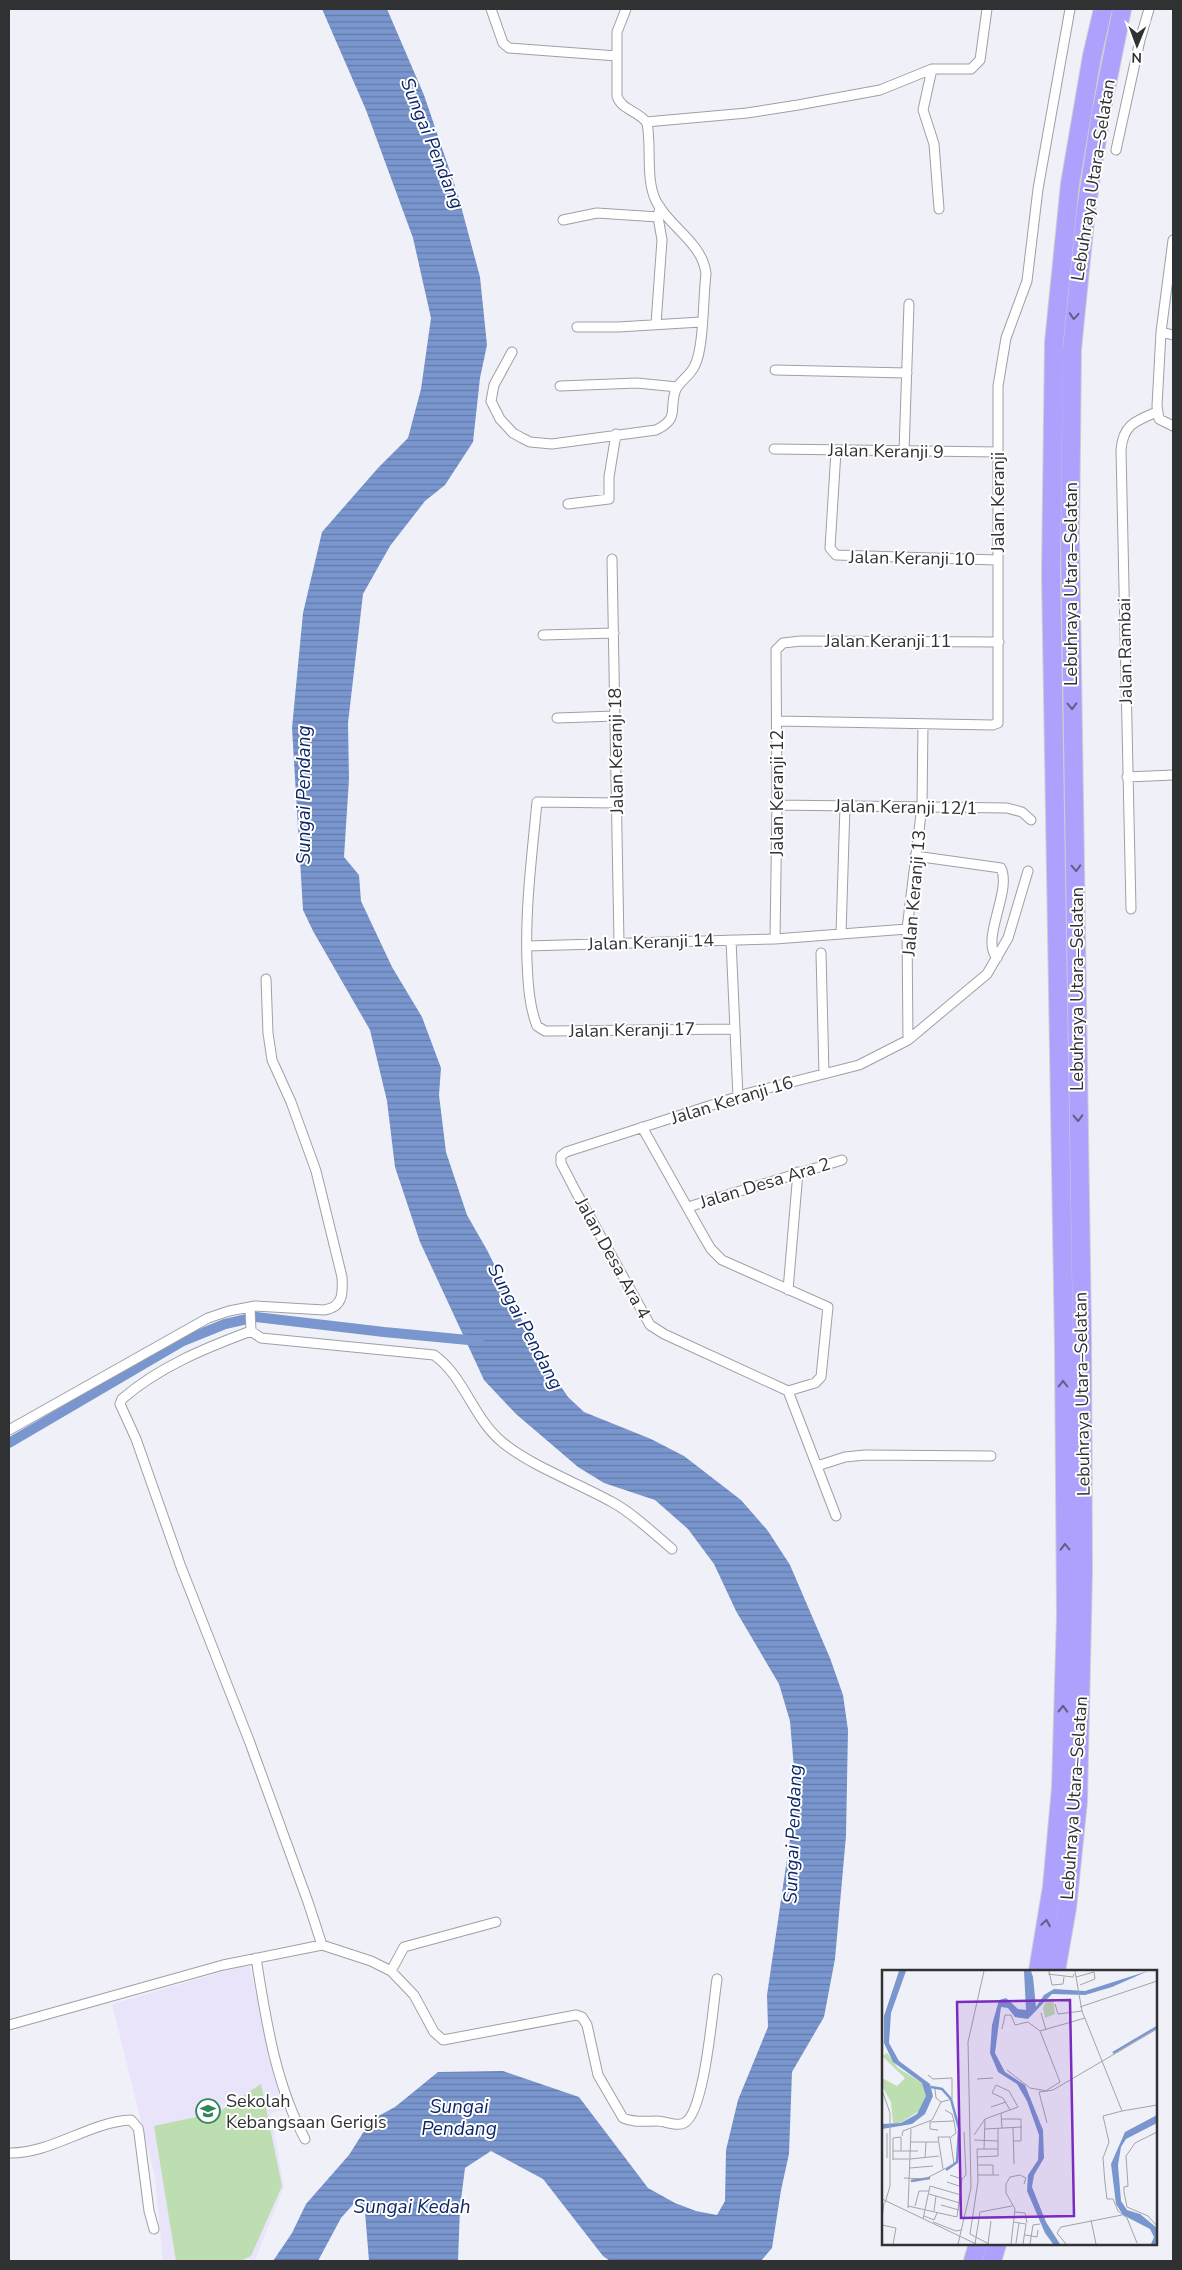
<svg xmlns="http://www.w3.org/2000/svg" width="1182" height="2270" font-family="'Nunito Sans',sans-serif">
	<style>
		.education { fill: #e9e4fa }
		.garden { fill: #bddeb0 }
		.water { fill: url(#water-rules) }
		.lines { fill: none; stroke-linecap: round; stroke-linejoin: round }
		.canal { stroke: #7a96ce; stroke-width: 10 }
		.street-casing { stroke: #9ea0a6; stroke-width: 11 }
		.highway-casing { stroke: #cdcece; stroke-width: 20 }
		.street { stroke: #fff; stroke-width: 9 }
		.highway { stroke: #aca1fc; stroke-width: 18 }
		.oneway { stroke: #625e83 }
		.labels { text-anchor: middle; stroke-width: 4; stroke-linejoin: round; paint-order: stroke }
		.street-label { font-size: 18px; fill: #303133; stroke: #fff }
		.poi-label { font-size: 18px; fill: #303133; stroke: #fff; text-anchor: start }
		.water-label { font-size: 19px; font-style: italic; fill: #0c2667; stroke: #fff }
		.inset-river { fill: none; stroke: #7a96ce; stroke-width: 2.5 }
		.inset-road { fill: none; stroke: #a3a4a9; stroke-width: 1 }
		.view { fill: #7b2cbf; fill-opacity: 0.15; stroke: #7b2cbf; stroke-width: 2.5 }
		.inset-edge { fill: none; stroke: #303133; stroke-width: 2.5 }
	</style>
	<defs>
		<pattern id="water-rules" width="6" height="5" patternUnits="userSpaceOnUse" patternTransform="scale(1.25)"><rect width="6" height="5" fill="#7a96ce"/><path d="M0 2.5h6" fill="none" stroke="#647ba8"/></pattern>
	</defs>
	<rect width="100%" height="100%" fill="#f0f1f8"/>
	<path class="education" d="M 249,1964 L 283,2110 L 271,2113 L 284,2187 L 255,2260 L 163,2261 L 155,2178 L 112,2004 Z"/>
	<path class="garden" d="M 261,2084 L 282,2186 L 251,2256 L 240,2261 L 176,2261 L 154,2126 L 219,2112 Z"/>
	<path class="water" d="M 322,9 L 387,9 L 424,95 L 458,195 L 480,277 L 487,345 L 480,378 L 473,442 L 445,485 L 425,501 L 390,546 L 363,594 L 348,723 L 349,779 L 344,857 L 359,875 L 361,901 L 392,967 L 422,1017 L 441,1068 L 439,1095 L 446,1152 L 467,1215 L 487,1250 L 537,1351 L 568,1397 L 584,1412 L 651,1439 L 684,1456 L 741,1500 L 768,1531 L 790,1565 L 830,1658 L 843,1695 L 848,1730 L 846,1836 L 835,1959 L 824,2017 L 792,2072 L 789,2154 L 781,2190 L 772,2248 L 761,2261 L 610,2261 L 603,2256 L 543,2179 L 491,2151 L 465,2168 L 460,2208 L 458,2261 L 369,2261 L 365,2212 L 358,2199 L 341,2218 L 318,2261 L 273,2261 L 292,2233 L 306,2204 L 349,2155 L 371,2120 L 395,2107 L 438,2072 L 503,2071 L 579,2097 L 648,2188 L 675,2203 L 696,2211 L 717,2215 L 725,2201 L 726,2150 L 738,2100 L 768,2027 L 767,1995 L 791,1832 L 794,1769 L 790,1721 L 779,1684 L 736,1611 L 714,1564 L 688,1529 L 655,1500 L 604,1483 L 578,1467 L 516,1414 L 484,1380 L 420,1242 L 395,1167 L 387,1101 L 370,1030 L 313,931 L 303,910 L 292,728 L 303,613 L 322,532 L 378,468 L 408,438 L 421,389 L 431,318 L 413,238 L 366,110 Z"/>
	<g class="lines">
		<path class="canal" d="M 9,1443 L 183,1341 L 225,1324 L 256,1317 L 384,1332 L 479,1341"/>
		<g class="street-casing">
			<path id="street" d="M 491,9 L 503,43 L 509,48 L 617,56
				M 932,69 L 923,110 L 934,144 L 939,209
				M 646,122 L 747,113 L 798,105 L 880,90 L 932,69 L 971,69 L 980,60 L 987,9
				M 1116,150 L 1140,40 L 1149,9
				M 563,220 L 597,213 L 658,217
				M 1173,240 L 1161,332 L 1157,406 L 1159,419 L 1173,426
				M 656,324 L 662,240 L 658,217 L 660,207
				M 577,327 L 618,327 L 701,322
				M 1161,332 L 1173,335
				M 512,352 L 494,385 L 491,401 L 500,419 L 513,433 L 522,438 L 530,442 L 552,444 L 656,430 C 681,418 668,409 676,389 C 681,380 691,375 695,365 C 704,347 703,297 706,274 C 703,243 669,227 656,201 C 645,178 652,148 647,123 C 639,111 621,110 617,96 L 617,32 L 626,9
				M 775,370 L 907,373
				M 560,386 L 637,383 L 677,387
				M 774,449 L 998,452
				M 836,451 L 830,548 L 836,555 L 997,560
				M 904,452 L 909,304
				M 568,504 L 609,499 L 609,477 L 616,434
				M 612,559 L 619,943
				M 543,635 L 614,633
				M 557,718 L 615,716
				M 777,721 L 993,725 L 998,723 L 998,386 L 1006,338 L 1027,281 L 1038,189 L 1070,9
				M 1127,777 L 1173,775
				M 616,803 L 537,802 C 532,855 525,908 527,962 C 528,983 529,1006 537,1026 L 545,1031 L 550,1031 L 734,1029
				M 777,805 L 1007,808 L 1022,812 L 1031,820
				M 915,856 L 1001,868 C 1012,892 980,939 997,958
				M 1131,909 L 1121,450 C 1123,425 1135,421 1157,412
				M 841,934 L 845,806
				M 775,939 L 777,805 L 776,650 L 783,643 L 801,641 L 999,642
				M 731,940 L 738,1097
				M 527,946 L 775,939 L 907,929
				M 821,953 L 824,1074
				M 908,1040 L 907,929 L 922,806 L 923,724
				M 642,1127 L 705,1239 L 711,1249 L 722,1260 L 828,1307 L 821,1377 L 815,1383 L 788,1391
				M 688,1207 L 842,1160
				M 788,1290 L 798,1172
				M 250,1307 L 251,1331 L 261,1338 L 434,1355 C 464,1376 473,1418 502,1442 C 531,1466 578,1483 612,1502 C 634,1514 653,1533 672,1549
				M 251,1331 C 205,1348 159,1367 122,1399 L 120,1404 L 136,1439 L 181,1567 L 250,1743 L 308,1902 L 322,1945
				M 788,1391 L 664,1334 L 650,1325 L 576,1192 L 561,1163 L 561,1156 L 566,1152 L 749,1093 L 859,1065 L 908,1040 L 987,974 L 1008,938 L 1028,871
				M 788,1391 L 836,1516
				M 9,1430 L 208,1318 L 229,1311 L 255,1306 L 324,1310 C 343,1307 343,1294 342,1277 L 316,1171 L 291,1102 L 272,1060 L 268,1033 L 266,979
				M 817,1466 L 845,1457 L 865,1455 L 991,1456
				M 256,1958 C 266,2020 275,2083 305,2139
				M 391,1971 L 404,1947 L 496,1922
				M 9,2025 L 223,1965 L 322,1945 L 371,1961 L 391,1971 L 414,1995 L 434,2032 L 443,2040 L 576,2015 L 582,2017 L 587,2025 L 598,2075 L 623,2118 C 634,2123 646,2121 657,2121 C 665,2121 677,2127 684,2123 C 705,2114 713,2004 717,1979
				M 9,2153 C 51,2154 89,2122 131,2120 L 138,2128 L 139,2133 L 149,2211 L 154,2229"/>
		</g>
		<g class="highway-casing">
			<path id="highway" d="M 1038,1971 L 1052,1887 L 1061,1788 L 1066,1616 L 1064,1347 L 1051,575 L 1054,343 L 1070,184 L 1092,56 L 1103,9
				M 1056,1971 L 1067,1908 L 1078,1801 L 1083,1571 L 1082,1333 L 1070,537 L 1072,349 L 1086,210 L 1101,113 L 1122,9
				M 973,2261 L 978,2244
				M 992,2261 L 997,2244"/>
		</g>
		<use href="#street" class="street"/>
		<use href="#highway" class="highway"/>
	</g>
	<defs><path id="oneway-chevron" d="M-2-3.5L2.5 0L-2 3.5" fill="none" stroke-width="1.6" stroke-linecap="round" stroke-linejoin="round" transform="scale(1.25)"/></defs>
	<g class="oneway">
		<use href="#oneway-chevron" transform="translate(1074 316) rotate(94)"/>
		<use href="#oneway-chevron" transform="translate(1072 706) rotate(89)"/>
		<use href="#oneway-chevron" transform="translate(1076 868) rotate(88)"/>
		<use href="#oneway-chevron" transform="translate(1078 1118) rotate(88)"/>
		<use href="#oneway-chevron" transform="translate(1063 1384) rotate(-90)"/>
		<use href="#oneway-chevron" transform="translate(1065 1547) rotate(-91)"/>
		<use href="#oneway-chevron" transform="translate(1063 1709) rotate(-89)"/>
		<use href="#oneway-chevron" transform="translate(1046 1923) rotate(-81)"/>
	</g>
	<defs>
		<g id="school-ring" transform="scale(1.25)"><circle r="9.5" fill="#fff" stroke="#31875b" stroke-width="1.5"/><path d="M0-5L7-2L0 1L-7-2ZM-4 1L0 2.5L4 1V4Q0 6-4 4Z" fill="#31875b"/></g>
	</defs>
	<g fill-rule="evenodd">
		<use href="#school-ring" x="208" y="2111"/>
	</g>
	<g class="labels">
		<g class="street-label">
			<text transform="translate(1093 180) rotate(-81)" y="6">Lebuhraya Utara–Selatan</text>
			<text transform="translate(886 451) rotate(1)" y="6">Jalan Keranji 9</text>
			<text transform="translate(998 502) rotate(-90)" y="6">Jalan Keranji</text>
			<text transform="translate(912 558) rotate(1)" y="6">Jalan Keranji 10</text>
			<text transform="translate(1071 584) rotate(-90)" y="6">Lebuhraya Utara–Selatan</text>
			<text x="888" y="647">Jalan Keranji 11</text>
			<text transform="translate(1125 651) rotate(-91)" y="6">Jalan Rambai</text>
			<text transform="translate(616 751) rotate(-91)" y="6">Jalan Keranji 18</text>
			<text transform="translate(777 793) rotate(-90)" y="6">Jalan Keranji 12</text>
			<text transform="translate(906 807) rotate(1)" y="6">Jalan Keranji 12/1</text>
			<text transform="translate(914 893) rotate(-85)" y="6">Jalan Keranji 13</text>
			<text transform="translate(651 942) rotate(-2)" y="6">Jalan Keranji 14</text>
			<text transform="translate(1077 989) rotate(-90)" y="6">Lebuhraya Utara–Selatan</text>
			<text transform="translate(632 1030) rotate(-1)" y="6">Jalan Keranji 17</text>
			<text transform="translate(732 1100) rotate(-17)" y="6">Jalan Keranji 16</text>
			<text transform="translate(765 1183) rotate(-17)" y="6">Jalan Desa Ara 2</text>
			<text transform="translate(613 1258) rotate(61)" y="6">Jalan Desa Ara 4</text>
			<text transform="translate(1082 1394) rotate(-91)" y="6">Lebuhraya Utara–Selatan</text>
			<text transform="translate(1074 1798) rotate(-86)" y="6">Lebuhraya Utara–Selatan</text>
		</g>
		<g class="poi-label">
			<text x="226" y="2107">Sekolah<tspan x="226" dy="21">Kebangsaan Gerigis</tspan></text>
		</g>
		<g class="water-label">
			<text transform="translate(433 143) rotate(68)" y="7">Sungai Pendang</text>
			<text transform="translate(303 795) rotate(-90)" y="7">Sungai Pendang</text>
			<text transform="translate(526 1326) rotate(62)" y="7">Sungai Pendang</text>
			<text transform="translate(792 1834) rotate(-88)" y="7">Sungai Pendang</text>
			<text x="459" y="2113">Sungai<tspan x="459" dy="22">Pendang</tspan></text>
			<text x="412" y="2213">Sungai Kedah</text>
		</g>
	</g>
	<g transform="translate(882 1970)">
		<rect width="275" height="275" fill="#f0f1f8"/>
		<path d="M 5,83 L 16,98 L 40,113 L 45,122 L 40,139 L 17,154 L 11,153 L 9,132 L 0,116 L 0,108 L 15,116 L 23,108 L 0,86 Z" fill="#bddeb0"/>
		<path d="M 171,28 L 173,44 L 163,48 L 161,38 L 164,31 Z" fill="#bddeb0"/>
		<path d="M 17,1 L 24,1 L 9,43 L 7,73 L 17,91 L 48,114 L 51,126 L 43,144 L 30,154 L 0,159 L 0,154 L 19,153 L 35,144 L 44,126 L 40,113 L 11,92 L 2,73 L 2,46 ZM 142,1 L 149,1 L 151,7 L 154,37 L 162,25 L 172,19 L 203,21 L 266,1 L 230,17 L 203,25 L 170,24 L 146,49 L 133,47 L 126,38 L 119,37 L 113,83 L 123,102 L 143,115 L 161,160 L 162,188 L 152,205 L 150,217 L 164,252 L 178,274 L 171,274 L 163,263 L 145,221 L 146,205 L 156,190 L 157,165 L 145,131 L 135,114 L 116,102 L 108,83 L 110,55 L 117,30 L 124,28 L 136,39 L 144,40 ZM 275,145 L 275,153 L 244,169 L 239,177 L 236,195 L 239,231 L 245,240 L 258,244 L 275,258 L 275,274 L 269,274 L 272,267 L 268,259 L 241,245 L 234,234 L 229,194 L 243,162 Z" fill="#7a96ce"/>
		<path class="inset-river" d="M 231,83 L 275,57M 49,117 L 60,119 L 69,129 L 77,159 L 75,192 L 64,200M 29,211 L 48,208"/>
		<path class="inset-road" d="M 167,1 L 170,15 L 181,14 L 182,7M 193,1 L 200,41 L 240,141 L 275,135M 166,4 L 191,7 L 192,4M 194,7 L 212,2 L 213,9 L 198,15M 173,34 L 176,44 L 200,41M 198,37 L 275,11M 159,43 L 164,60M 120,59 L 123,45 L 129,45 L 133,55 L 146,52 L 158,61 L 203,48M 158,61 L 178,112 L 165,120M 125,100 L 148,118 L 166,121M 95,109 L 111,108M 114,115 L 110,123 L 121,128 L 128,140M 53,119 L 54,128 L 59,132M 0,120 L 8,143 L 8,216 L 3,233M 109,137 L 124,132M 63,140 L 70,144 L 72,151 L 74,163 L 69,167M 240,141 L 221,146 L 227,172 L 221,188 L 223,213 L 225,229 L 231,229 L 236,241 L 245,248 L 255,273M 119,143 L 120,158M 120,149 L 139,149 L 139,171 L 131,171M 165,153 L 157,122 L 171,120 L 275,59M 131,157 L 132,194M 103,159 L 140,157M 56,160 L 48,159 L 48,152 L 72,151M 275,162 L 253,173 L 244,186 L 246,216 L 242,217 L 242,222 L 245,237 L 266,246 L 275,256M 5,163 L 5,188M 92,165 L 103,149 L 136,137 L 127,121 L 114,115M 20,166 L 21,161 L 50,150 L 59,132 L 70,129 L 70,108 L 51,109 L 46,105M 92,170 L 116,171M 29,172 L 44,172M 102,179 L 103,149M 11,181 L 36,181M 95,187 L 116,186 L 116,158M 43,188 L 44,172 L 56,172M 11,189 L 27,189M 28,189 L 57,186M 11,190 L 11,168 L 19,167 L 19,181M 95,195 L 111,195 L 111,205M 28,198 L 51,196M 96,205 L 117,205M 22,208 L 43,209 L 72,194 L 68,167 L 56,167 L 61,199M 80,209 L 84,205 L 82,162M 65,212 L 80,217M 47,224 L 78,233M 0,229 L 94,274M 59,235 L 77,240M 26,236 L 75,247 L 80,209 L 68,205M 33,236 L 37,221 L 47,221M 26,238 L 29,159M 52,241 L 54,226M 133,242 L 143,243 L 145,253M 42,246 L 52,250 L 55,243M 0,248 L 2,233M 41,249 L 48,216 L 79,225M 209,250 L 214,274M 51,252 L 74,261 L 79,260M 131,252 L 144,254 L 141,274M 0,255 L 14,258 L 11,274M 143,265 L 155,267 L 156,260M 134,273 L 137,253M 76,274 L 89,218 L 86,72 L 102,1M 93,274 L 98,242 L 130,236M 106,274 L 109,251M 107,274 L 88,264 L 96,211 L 95,179 L 116,179M 129,274 L 133,239 L 124,223 L 124,214 L 128,207 L 138,205 L 144,208 L 142,214M 148,274 L 151,255 L 158,254M 184,274 L 175,263 L 179,257 L 240,245"/>
		<path class="view" d="M 188,30 L 192,246 L 79,248 L 75,32 Z"/>
		<rect width="275" height="275" class="inset-edge"/>
	</g>
	<rect width="1182" height="2270" fill="none" stroke="#303133" stroke-width="20"/>
	<g transform="translate(1137 45) rotate(181)" stroke="#ffffff" stroke-width="4" paint-order="stroke">
	<path d="M0-4L9 19L0 12L-9 19Z" fill="#303133"/>
	<text y="-8" font-size="14" font-weight="bold" text-anchor="middle" fill="#303133">N</text>
	</g>
</svg>
